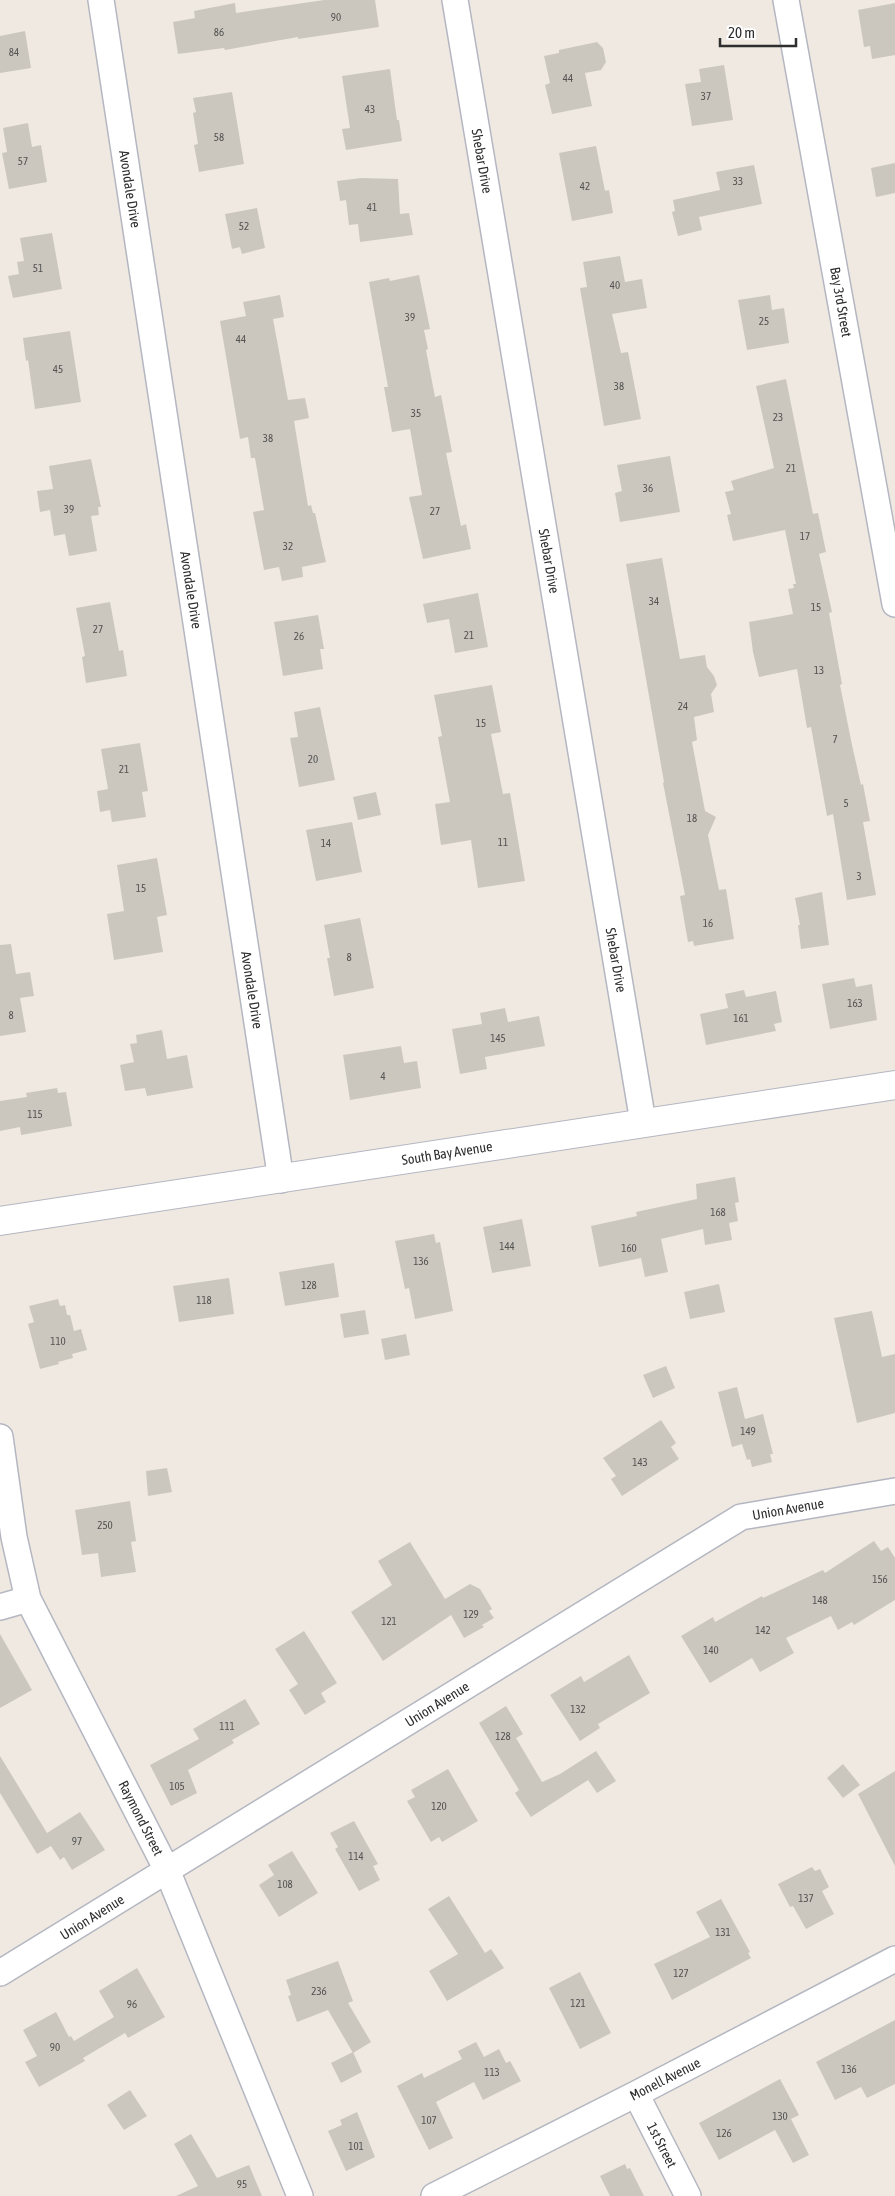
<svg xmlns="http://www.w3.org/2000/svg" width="895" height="2196" font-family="'Asap Condensed',sans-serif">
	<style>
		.building { fill: #cbc7bf }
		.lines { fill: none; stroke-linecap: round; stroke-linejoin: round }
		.minor-casing { stroke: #b4b7c1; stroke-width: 28 }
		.tertiary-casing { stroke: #b4b7c1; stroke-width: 30 }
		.minor { stroke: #fff; stroke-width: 25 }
		.tertiary { stroke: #fff; stroke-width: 28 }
		.labels { text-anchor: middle; stroke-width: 4; stroke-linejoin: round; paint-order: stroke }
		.number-label { font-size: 11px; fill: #555452 }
		.street-label { font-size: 14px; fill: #2e2e2e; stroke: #fff }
	</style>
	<rect width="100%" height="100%" fill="#efe9e1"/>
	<path class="building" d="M 324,0 L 375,0 L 379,27 L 298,39 L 298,37 L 225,50 L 224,48 L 178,54 L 173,22 L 195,18 L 194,11 L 235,3 L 236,13 Z
		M 895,3 L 895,55 L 872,59 L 870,46 L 864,47 L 858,10 Z
		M 25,31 L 31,68 L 0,73 L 0,36 Z
		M 597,42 L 603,48 L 606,62 L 601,70 L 585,73 L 592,106 L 552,114 L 545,85 L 550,83 L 544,56 L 559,53 L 559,50 Z
		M 724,65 L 733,120 L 692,126 L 685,84 L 701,82 L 699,69 Z
		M 390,69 L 397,120 L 399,120 L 402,141 L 346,150 L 342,129 L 350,128 L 342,76 Z
		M 232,92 L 244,164 L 199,172 L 194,145 L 198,144 L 193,113 L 196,112 L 193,98 Z
		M 28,123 L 32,147 L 41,145 L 47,182 L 9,189 L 2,153 L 7,152 L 3,128 Z
		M 596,146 L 605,191 L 609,190 L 613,213 L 572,221 L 559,153 Z
		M 895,163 L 895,193 L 876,197 L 871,168 Z
		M 754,165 L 762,204 L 699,217 L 702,230 L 678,236 L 672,212 L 675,211 L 673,200 L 720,190 L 716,172 Z
		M 361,178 L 398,179 L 400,214 L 409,213 L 413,235 L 360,242 L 358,224 L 349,225 L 346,200 L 340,201 L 337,181 Z
		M 257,208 L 265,248 L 242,254 L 240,247 L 232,249 L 225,214 Z
		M 52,233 L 62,289 L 13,298 L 8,276 L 19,274 L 17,262 L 24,261 L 20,238 Z
		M 620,256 L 625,282 L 642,279 L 647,308 L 612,314 L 621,353 L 628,352 L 641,419 L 604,426 L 580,288 L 587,287 L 583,262 Z
		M 419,275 L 430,329 L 424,330 L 428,349 L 426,350 L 435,397 L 441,395 L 452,452 L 446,453 L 461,526 L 466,524 L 471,549 L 423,559 L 409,497 L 422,495 L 410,429 L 392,432 L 384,387 L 388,387 L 369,282 L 389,278 L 390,281 Z
		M 280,295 L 284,317 L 273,319 L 288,400 L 305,398 L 309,418 L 294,421 L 308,506 L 311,505 L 313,513 L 315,513 L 326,562 L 302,567 L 303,577 L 282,581 L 279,567 L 264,570 L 253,512 L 264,510 L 255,458 L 251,458 L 248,437 L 240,439 L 220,321 L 246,316 L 243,302 Z
		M 770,295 L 772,310 L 784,308 L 789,343 L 747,350 L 738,300 Z
		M 70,331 L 81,402 L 35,409 L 28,360 L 26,361 L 23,338 Z
		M 786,379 L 813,514 L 818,513 L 826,552 L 819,554 L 832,612 L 829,613 L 842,684 L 840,685 L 852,745 L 861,785 L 863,784 L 870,821 L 863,822 L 876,895 L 847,900 L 833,814 L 827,816 L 811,727 L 807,728 L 797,669 L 759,677 L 753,652 L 749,622 L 793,614 L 788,589 L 794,588 L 793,584 L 796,584 L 785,530 L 733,541 L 727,515 L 731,514 L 725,492 L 734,490 L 731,481 L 774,468 L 756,386 Z
		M 670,456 L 680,512 L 620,522 L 615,493 L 622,491 L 617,465 Z
		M 91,459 L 101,507 L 98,507 L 99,515 L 91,516 L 97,551 L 69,556 L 65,534 L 54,536 L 50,510 L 40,512 L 37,491 L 53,489 L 49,466 Z
		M 662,558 L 680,659 L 705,655 L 707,667 L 714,676 L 717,685 L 711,694 L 714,712 L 694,717 L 697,740 L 692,742 L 705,811 L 716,817 L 708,835 L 719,890 L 726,889 L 734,939 L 694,946 L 693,941 L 688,942 L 680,896 L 685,895 L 663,783 L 664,782 L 626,564 Z
		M 478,593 L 488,647 L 455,653 L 449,619 L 427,623 L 423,604 Z
		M 110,602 L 119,651 L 123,650 L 127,676 L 86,683 L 82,657 L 85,656 L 76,608 Z
		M 318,615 L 324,649 L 320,649 L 323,669 L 283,676 L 274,622 Z
		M 492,685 L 501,732 L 491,734 L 503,794 L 510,793 L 525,881 L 478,888 L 471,840 L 441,845 L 435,804 L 450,802 L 438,737 L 442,736 L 434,695 Z
		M 320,707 L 335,780 L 299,787 L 290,738 L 298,737 L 294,712 Z
		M 140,743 L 148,791 L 142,792 L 146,817 L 112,822 L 110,810 L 100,812 L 97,791 L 108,789 L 101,749 Z
		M 376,792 L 381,815 L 358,820 L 353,797 Z
		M 352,822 L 362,872 L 316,881 L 306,830 Z
		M 157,858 L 167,915 L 157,917 L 163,952 L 114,960 L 107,914 L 124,911 L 117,865 Z
		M 822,892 L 829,945 L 801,949 L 798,925 L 800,925 L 795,898 Z
		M 360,918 L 374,988 L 334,996 L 327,958 L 330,958 L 324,925 Z
		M 11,944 L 16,974 L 30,972 L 34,996 L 20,998 L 26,1032 L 0,1036 L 0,945 Z
		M 854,978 L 856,987 L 872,984 L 877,1020 L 830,1029 L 822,984 Z
		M 744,990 L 746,997 L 776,991 L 782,1022 L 774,1024 L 776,1031 L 706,1045 L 700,1014 L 728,1008 L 725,994 Z
		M 505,1008 L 508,1022 L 539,1016 L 545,1046 L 485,1057 L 487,1069 L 460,1074 L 452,1029 L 482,1024 L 480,1013 Z
		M 162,1030 L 167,1059 L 187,1055 L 193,1088 L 147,1096 L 145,1088 L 125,1091 L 120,1065 L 134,1062 L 130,1044 L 137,1043 L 136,1035 Z
		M 401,1046 L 404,1063 L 417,1061 L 421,1088 L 350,1100 L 343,1055 Z
		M 57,1088 L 58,1093 L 66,1092 L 72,1126 L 21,1135 L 20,1127 L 0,1131 L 0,1101 L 27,1097 L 26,1093 Z
		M 735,1177 L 739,1202 L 735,1203 L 738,1221 L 729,1223 L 732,1240 L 705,1245 L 703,1229 L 661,1239 L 668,1272 L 645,1277 L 641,1258 L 599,1267 L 591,1226 L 637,1216 L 636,1212 L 697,1199 L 696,1184 Z
		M 522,1219 L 531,1266 L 492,1273 L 483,1227 Z
		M 434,1234 L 436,1243 L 440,1242 L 453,1311 L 415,1319 L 409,1288 L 405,1289 L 395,1241 Z
		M 334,1263 L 339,1297 L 285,1306 L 279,1272 Z
		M 229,1278 L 234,1314 L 179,1322 L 173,1286 Z
		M 719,1284 L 725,1312 L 690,1319 L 684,1292 Z
		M 58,1299 L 60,1306 L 65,1305 L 67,1315 L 70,1315 L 74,1331 L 81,1329 L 87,1350 L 72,1354 L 73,1358 L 58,1362 L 59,1364 L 40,1369 L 28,1324 L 34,1322 L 29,1306 Z
		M 365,1310 L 369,1334 L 344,1338 L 340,1314 Z
		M 872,1311 L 882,1357 L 895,1354 L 895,1413 L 857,1423 L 834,1318 Z
		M 406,1334 L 410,1355 L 385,1360 L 381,1339 Z
		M 666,1366 L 675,1388 L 653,1398 L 643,1375 Z
		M 737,1387 L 745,1419 L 763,1414 L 773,1454 L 770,1454 L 772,1462 L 752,1467 L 750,1459 L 747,1460 L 742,1444 L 732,1447 L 718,1392 Z
		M 661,1420 L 676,1443 L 671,1447 L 679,1459 L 622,1496 L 611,1479 L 616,1476 L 603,1458 Z
		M 167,1468 L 172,1492 L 148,1496 L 146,1471 Z
		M 130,1501 L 136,1541 L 131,1542 L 136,1572 L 101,1577 L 98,1553 L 82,1555 L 75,1510 Z
		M 874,1541 L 881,1551 L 888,1547 L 895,1558 L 895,1600 L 854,1625 L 852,1622 L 838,1630 L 831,1616 L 786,1638 L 794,1653 L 760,1672 L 752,1658 L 710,1683 L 681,1636 L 713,1617 L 715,1622 L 762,1596 L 763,1598 L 823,1570 L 825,1573 Z
		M 410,1542 L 445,1599 L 470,1584 L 480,1589 L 492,1609 L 489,1611 L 494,1618 L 482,1625 L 484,1627 L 464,1638 L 451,1615 L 383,1661 L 351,1612 L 392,1585 L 378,1561 Z
		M 304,1631 L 337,1683 L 321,1693 L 326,1702 L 305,1715 L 289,1690 L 298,1684 L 275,1649 Z
		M 0,1634 L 32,1690 L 0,1708 Z
		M 629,1655 L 650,1693 L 598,1724 L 600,1728 L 580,1741 L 550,1695 L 581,1676 L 584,1682 Z
		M 245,1699 L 260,1724 L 232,1740 L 234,1743 L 188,1770 L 197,1793 L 171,1806 L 150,1765 L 199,1739 L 193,1729 Z
		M 506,1706 L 523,1734 L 516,1738 L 542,1782 L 560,1774 L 596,1751 L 616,1781 L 597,1793 L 588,1780 L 531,1817 L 515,1793 L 519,1790 L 479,1723 Z
		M 0,1756 L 47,1833 L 80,1812 L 105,1850 L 72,1870 L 64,1857 L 60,1860 L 51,1846 L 37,1854 L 0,1793 Z
		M 843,1764 L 860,1785 L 843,1798 L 827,1778 Z
		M 448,1769 L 478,1821 L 442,1842 L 439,1837 L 431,1842 L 407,1801 L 415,1797 L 411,1790 Z
		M 895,1771 L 895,1866 L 858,1794 Z
		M 354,1821 L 378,1864 L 373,1866 L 380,1880 L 359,1891 L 335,1849 L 338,1847 L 330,1833 Z
		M 292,1851 L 318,1893 L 279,1917 L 259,1885 L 274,1875 L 268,1865 Z
		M 812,1867 L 815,1871 L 820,1869 L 829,1887 L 822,1891 L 834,1914 L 806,1929 L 793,1906 L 790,1907 L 778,1884 Z
		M 449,1896 L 485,1953 L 491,1949 L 504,1968 L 447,2001 L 429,1971 L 458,1954 L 428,1909 Z
		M 721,1899 L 750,1952 L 748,1953 L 751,1958 L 672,2000 L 654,1964 L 710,1937 L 696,1912 Z
		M 338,1961 L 353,2001 L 348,2003 L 371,2042 L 353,2053 L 328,2010 L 297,2022 L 288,1996 L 291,1995 L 286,1980 Z
		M 137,1968 L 165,2017 L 128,2038 L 125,2033 L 83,2058 L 85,2061 L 39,2087 L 25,2062 L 37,2056 L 23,2030 L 56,2012 L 69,2037 L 71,2036 L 74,2041 L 114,2017 L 99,1991 Z
		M 580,1972 L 611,2033 L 580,2049 L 549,1988 Z
		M 895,2020 L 895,2084 L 867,2098 L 861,2087 L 835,2100 L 816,2062 Z
		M 476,2042 L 484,2057 L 499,2049 L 506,2063 L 510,2061 L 521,2081 L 483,2100 L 474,2082 L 436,2102 L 453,2138 L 429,2150 L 397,2086 L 422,2073 L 424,2078 L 462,2059 L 458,2051 Z
		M 353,2052 L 362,2072 L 341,2083 L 331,2063 Z
		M 780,2079 L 799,2115 L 791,2119 L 809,2155 L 793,2163 L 775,2130 L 719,2160 L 699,2123 Z
		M 130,2090 L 147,2116 L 124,2130 L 107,2105 Z
		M 357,2112 L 375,2157 L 346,2171 L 328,2131 L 342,2125 L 340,2120 Z
		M 191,2134 L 217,2178 L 249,2165 L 262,2196 L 176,2196 L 198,2186 L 174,2144 Z
		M 625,2164 L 627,2169 L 630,2168 L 644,2196 L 610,2196 L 600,2176 Z"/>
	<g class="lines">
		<g class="minor-casing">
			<path id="minor" d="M 101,0 L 281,1180
				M 455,0 L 643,1122
				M 786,0 L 895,604
				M 0,1437 L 14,1537 L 28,1599 L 167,1870 L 300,2196
				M 0,1607 L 28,1599
				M 0,1973 L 741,1517 L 895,1491
				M 636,2094 L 688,2196
				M 434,2196 L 636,2094 L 895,1959"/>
		</g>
		<g class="tertiary-casing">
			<path id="tertiary" d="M 0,1221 L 895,1085"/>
		</g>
		<use href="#minor" class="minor"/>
		<use href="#tertiary" class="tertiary"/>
	</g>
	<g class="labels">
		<g class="number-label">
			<text x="336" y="21">90</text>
			<text x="219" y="36">86</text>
			<text x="14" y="56">84</text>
			<text x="568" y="82">44</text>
			<text x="706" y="100">37</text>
			<text x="370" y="113">43</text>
			<text x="219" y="141">58</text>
			<text x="23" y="165">57</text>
			<text x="738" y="185">33</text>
			<text x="585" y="190">42</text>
			<text x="372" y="211">41</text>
			<text x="244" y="230">52</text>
			<text x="38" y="272">51</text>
			<text x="615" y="289">40</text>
			<text x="410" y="321">39</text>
			<text x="764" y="325">25</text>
			<text x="241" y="343">44</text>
			<text x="58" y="373">45</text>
			<text x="619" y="390">38</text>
			<text x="416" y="417">35</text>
			<text x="778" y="421">23</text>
			<text x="268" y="442">38</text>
			<text x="791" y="472">21</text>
			<text x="648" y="492">36</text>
			<text x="69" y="513">39</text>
			<text x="435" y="515">27</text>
			<text x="805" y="540">17</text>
			<text x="288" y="550">32</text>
			<text x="654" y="605">34</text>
			<text x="816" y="611">15</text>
			<text x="98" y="633">27</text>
			<text x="469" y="639">21</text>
			<text x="299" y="640">26</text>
			<text x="819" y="674">13</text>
			<text x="683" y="710">24</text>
			<text x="481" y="727">15</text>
			<text x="835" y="743">7</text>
			<text x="313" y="763">20</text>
			<text x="124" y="773">21</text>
			<text x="846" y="807">5</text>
			<text x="692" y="822">18</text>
			<text x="503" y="846">11</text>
			<text x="326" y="847">14</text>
			<text x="859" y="880">3</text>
			<text x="141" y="892">15</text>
			<text x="708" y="927">16</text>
			<text x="349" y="961">8</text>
			<text x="855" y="1007">163</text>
			<text x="11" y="1019">8</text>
			<text x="741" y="1022">161</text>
			<text x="498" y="1042">145</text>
			<text x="383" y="1080">4</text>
			<text x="35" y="1118">115</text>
			<text x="718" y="1216">168</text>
			<text x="507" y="1250">144</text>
			<text x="629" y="1252">160</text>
			<text x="421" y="1265">136</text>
			<text x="309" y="1289">128</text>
			<text x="204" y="1304">118</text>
			<text x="58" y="1345">110</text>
			<text x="748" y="1435">149</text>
			<text x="640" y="1466">143</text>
			<text x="105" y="1529">250</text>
			<text x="880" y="1583">156</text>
			<text x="820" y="1604">148</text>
			<text x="471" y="1618">129</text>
			<text x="389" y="1625">121</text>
			<text x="763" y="1634">142</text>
			<text x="711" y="1654">140</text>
			<text x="578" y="1713">132</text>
			<text x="227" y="1730">111</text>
			<text x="503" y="1740">128</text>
			<text x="177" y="1790">105</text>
			<text x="439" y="1810">120</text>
			<text x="77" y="1845">97</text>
			<text x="356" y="1860">114</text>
			<text x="285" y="1888">108</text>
			<text x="806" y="1902">137</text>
			<text x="723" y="1936">131</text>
			<text x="681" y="1977">127</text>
			<text x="319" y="1995">236</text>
			<text x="578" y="2007">121</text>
			<text x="132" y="2008">96</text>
			<text x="55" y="2051">90</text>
			<text x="849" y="2073">136</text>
			<text x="492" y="2076">113</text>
			<text x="780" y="2120">130</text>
			<text x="429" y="2124">107</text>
			<text x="724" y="2137">126</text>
			<text x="356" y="2150">101</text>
			<text x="242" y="2188">95</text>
		</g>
		<g class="street-label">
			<text transform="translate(482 161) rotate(80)" y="5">Shebar Drive</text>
			<text transform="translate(130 189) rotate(81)" y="5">Avondale Drive</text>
			<text transform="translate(841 302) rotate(80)" y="5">Bay 3rd Street</text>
			<text transform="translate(549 561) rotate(80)" y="5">Shebar Drive</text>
			<text transform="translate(191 590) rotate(81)" y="5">Avondale Drive</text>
			<text transform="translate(616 960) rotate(80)" y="5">Shebar Drive</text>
			<text transform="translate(252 990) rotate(81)" y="5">Avondale Drive</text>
			<text transform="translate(447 1153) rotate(-9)" y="5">South Bay Avenue</text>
			<text transform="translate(788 1509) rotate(-10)" y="5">Union Avenue</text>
			<text transform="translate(437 1704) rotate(-32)" y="5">Union Avenue</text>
			<text transform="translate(141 1818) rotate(63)" y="5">Raymond Street</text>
			<text transform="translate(92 1917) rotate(-32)" y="5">Union Avenue</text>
			<text transform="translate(665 2079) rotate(-27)" y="5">Monell Avenue</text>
			<text transform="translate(662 2145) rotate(63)" y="5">1st Street</text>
		</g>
	</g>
	<path d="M720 38v8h76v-8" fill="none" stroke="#2e2e2e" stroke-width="2.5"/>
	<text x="728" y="38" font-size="15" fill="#2e2e2e" stroke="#ffffff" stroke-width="4" paint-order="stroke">20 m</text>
</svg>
